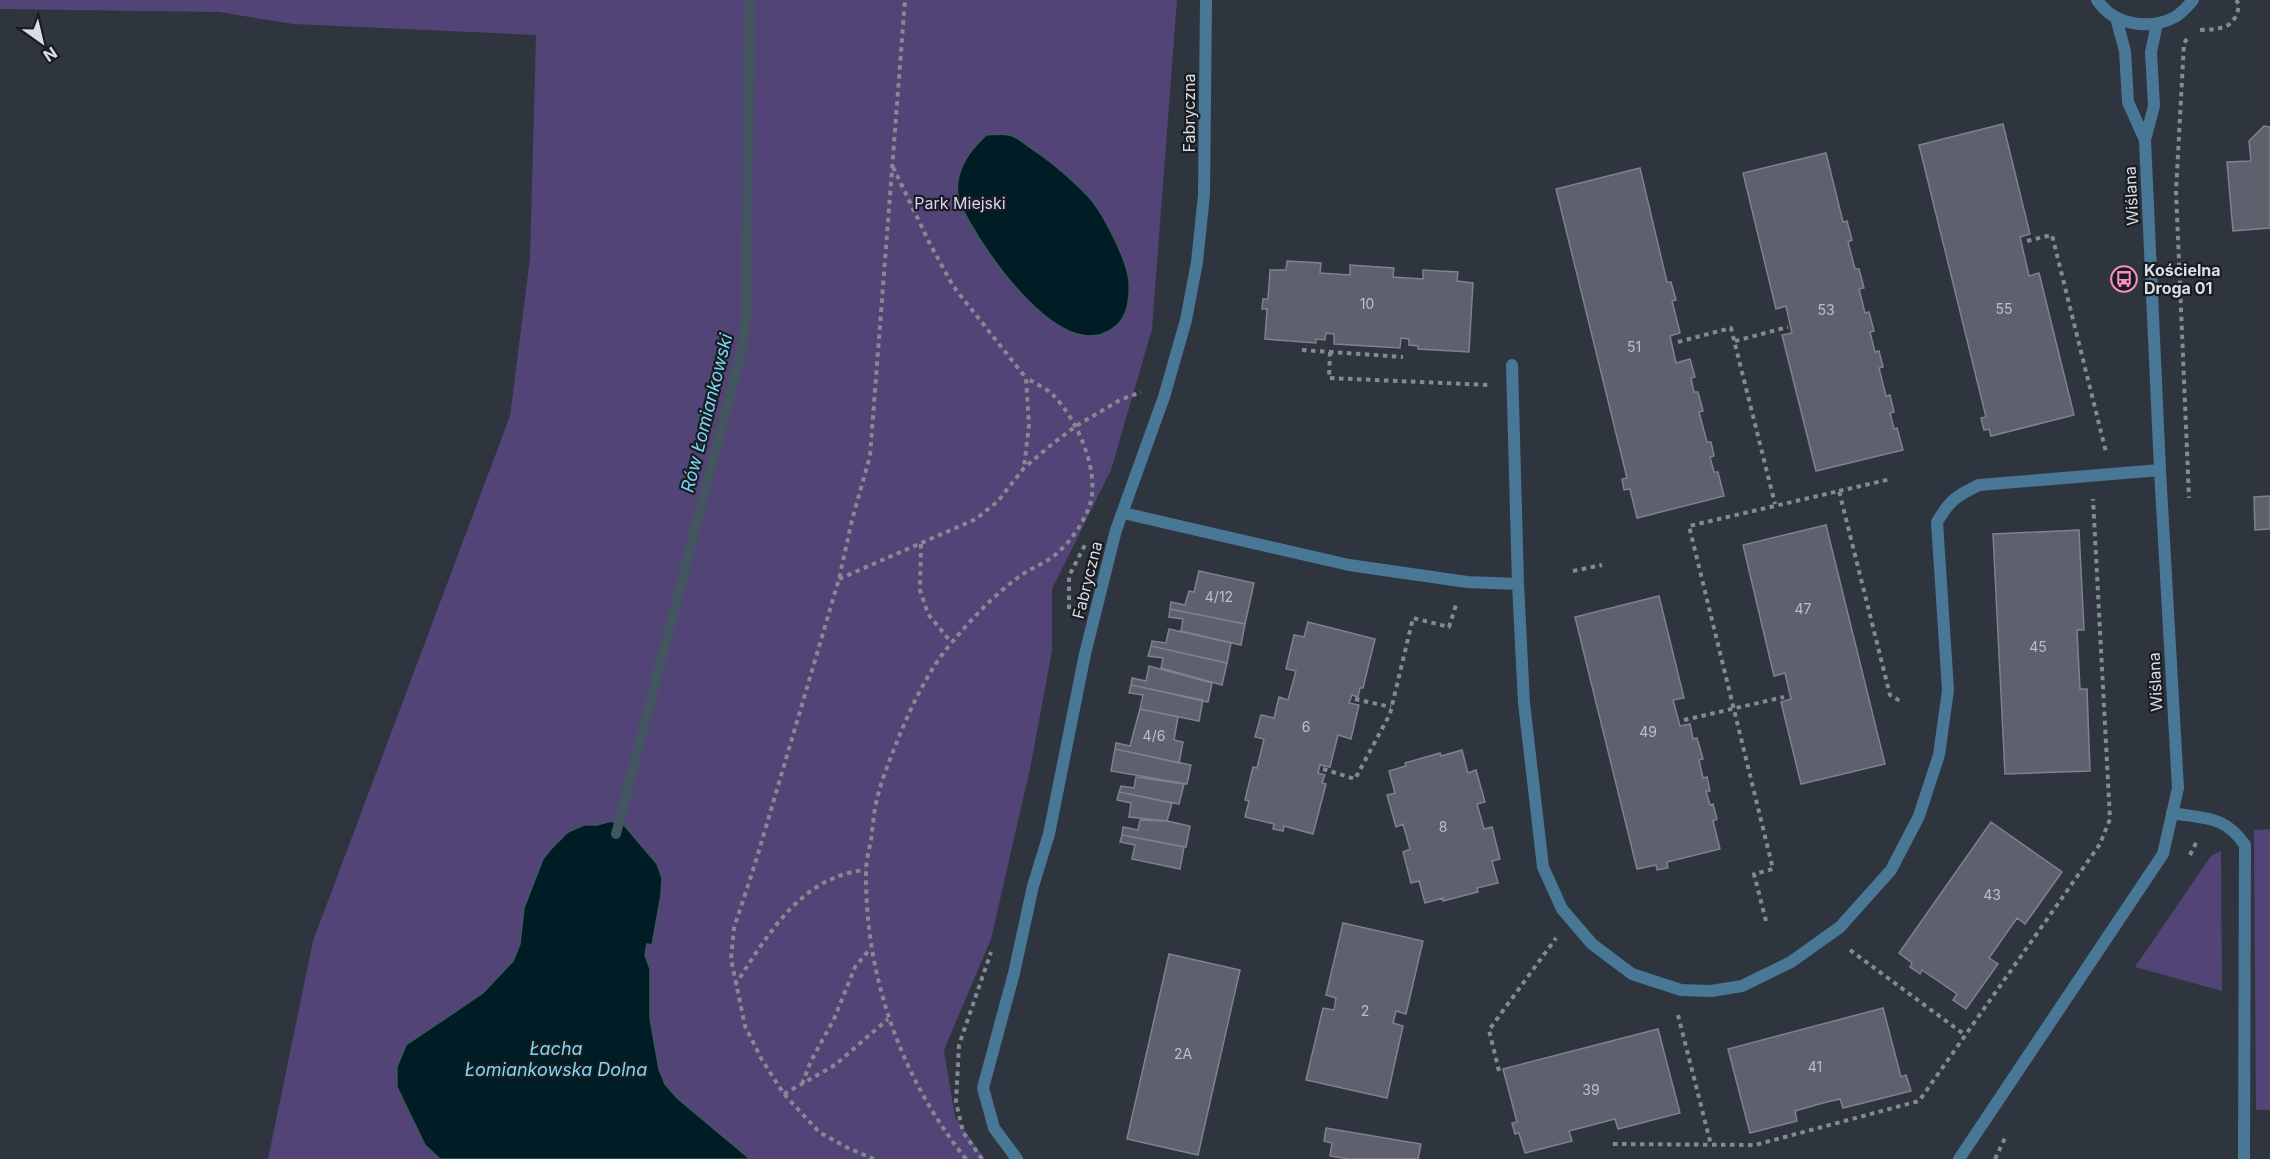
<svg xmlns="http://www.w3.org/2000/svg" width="2270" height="1159" font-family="Inter,sans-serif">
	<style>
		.green { fill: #524476 }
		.water { fill: #001c24; stroke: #41565e; stroke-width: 1.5 }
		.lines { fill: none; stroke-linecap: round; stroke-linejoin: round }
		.stream { stroke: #41565e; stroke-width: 10 }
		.building { fill: #5e616d; stroke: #7e818e; stroke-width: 1.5 }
		.path { stroke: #858a92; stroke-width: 4; stroke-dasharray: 4.5 4.5; stroke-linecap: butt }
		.lane { stroke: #497796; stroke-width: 12 }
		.street { stroke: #497796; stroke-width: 12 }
		.labels { text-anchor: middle; stroke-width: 4.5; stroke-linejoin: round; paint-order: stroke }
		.number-label { font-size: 14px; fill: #bbbfc6 }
		.street-label { font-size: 16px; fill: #dadee4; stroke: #191c21 }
		.park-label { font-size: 16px; fill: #dbd3f7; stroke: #191c21 }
		.poi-label { font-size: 16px; font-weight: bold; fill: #dadee4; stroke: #191c21; text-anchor: start }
		.water-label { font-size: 18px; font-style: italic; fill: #79d8f6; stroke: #191c21 }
	</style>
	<rect width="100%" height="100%" fill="#2e353f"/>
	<path class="green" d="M 0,0 L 1177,0 L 1152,329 L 1111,470 L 1052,589 L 1052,651 L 1030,769 L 991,939 L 944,1050 L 955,1117 L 985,1159 L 268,1159 L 313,941 L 510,416 L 530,258 L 536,35 L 293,24 L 219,12 L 0,9 Z
		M 2270,829 L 2270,1110 L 2256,1110 L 2254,830 Z
		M 2221,851 L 2222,991 L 2135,967 L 2211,856 Z"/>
	<path class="water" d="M 986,135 C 993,135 1002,133 1009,135 C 1017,136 1026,145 1032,149 C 1052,162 1071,179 1088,196 C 1102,211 1127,259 1129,281 C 1130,298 1128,319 1112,329 C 1065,361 1001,272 979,238 C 969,220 954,202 958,180 C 962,160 973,148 986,135 Z
		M 611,821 L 624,825 L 657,864 L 662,878 L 661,895 L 652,945 L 647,944 L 645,955 L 650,969 L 650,1019 L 659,1069 L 665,1084 L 677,1098 L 750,1159 L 440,1159 L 425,1145 L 397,1087 L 397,1067 L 406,1045 L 483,993 L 513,961 L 520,944 L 524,908 L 543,859 L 551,849 L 568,832 L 584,825 L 597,825 Z"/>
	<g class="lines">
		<path class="stream" d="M 616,834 L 742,348 L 746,317 L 750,0"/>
	</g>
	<path class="building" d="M 2003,124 L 2030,234 L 2020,237 L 2029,276 L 2039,273 L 2074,415 L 1991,436 L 1989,429 L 1984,430 L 1981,418 L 1986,417 L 1919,145 Z
		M 2264,126 L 2270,127 L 2270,228 L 2233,231 L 2227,162 L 2251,161 L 2249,141 Z
		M 1826,153 L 1843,222 L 1847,221 L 1852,240 L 1848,242 L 1855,269 L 1859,269 L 1864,288 L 1859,289 L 1865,313 L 1869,312 L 1874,331 L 1870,332 L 1875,352 L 1879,351 L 1883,367 L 1879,368 L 1886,396 L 1890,395 L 1894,412 L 1890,413 L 1894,429 L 1897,428 L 1903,450 L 1816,471 L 1782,335 L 1792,333 L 1786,306 L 1776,309 L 1743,173 Z
		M 1640,168 L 1667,282 L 1671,282 L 1676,300 L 1672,301 L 1680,333 L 1670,336 L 1676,363 L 1690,359 L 1695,377 L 1691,378 L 1694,392 L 1698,392 L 1703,411 L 1699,412 L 1707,442 L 1711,442 L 1714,456 L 1710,457 L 1714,472 L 1718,472 L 1724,496 L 1637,518 L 1630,489 L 1624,490 L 1622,479 L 1627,478 L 1556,189 Z
		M 1287,261 L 1321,263 L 1320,273 L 1350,275 L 1350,265 L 1394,268 L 1393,277 L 1423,279 L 1423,270 L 1458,272 L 1457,281 L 1473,283 L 1469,352 L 1418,349 L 1418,346 L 1409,345 L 1409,339 L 1401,338 L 1400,348 L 1334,344 L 1334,334 L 1326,333 L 1325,340 L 1316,339 L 1316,343 L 1265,339 L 1267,309 L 1262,309 L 1263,299 L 1268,299 L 1270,270 L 1286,270 Z
		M 2270,496 L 2270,529 L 2255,530 L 2254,497 Z
		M 1826,525 L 1885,764 L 1801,784 L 1781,702 L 1791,699 L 1785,673 L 1774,676 L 1743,545 Z
		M 2079,530 L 2084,630 L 2077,630 L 2080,689 L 2087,689 L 2090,771 L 2005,774 L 1993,534 Z
		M 1199,571 L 1254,583 L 1245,624 L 1170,609 L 1171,602 L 1185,605 L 1189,591 L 1194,592 Z
		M 1659,596 L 1684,698 L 1673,700 L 1680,726 L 1690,724 L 1693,739 L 1697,738 L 1703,759 L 1699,760 L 1703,778 L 1707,777 L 1710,791 L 1706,791 L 1710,805 L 1713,804 L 1717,819 L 1713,821 L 1720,849 L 1667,862 L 1668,868 L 1657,870 L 1656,865 L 1637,869 L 1575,617 Z
		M 1170,609 L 1245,624 L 1241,645 L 1181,631 L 1183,619 L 1169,617 Z
		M 1308,622 L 1375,639 L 1363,688 L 1360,688 L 1358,697 L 1352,695 L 1349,703 L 1359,705 L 1351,739 L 1338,735 L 1330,767 L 1320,765 L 1318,773 L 1325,775 L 1322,783 L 1326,784 L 1313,834 L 1284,826 L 1283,831 L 1273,829 L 1274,824 L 1245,817 L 1249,801 L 1245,800 L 1253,767 L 1257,768 L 1264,739 L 1255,737 L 1261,715 L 1274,718 L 1279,697 L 1288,700 L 1296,671 L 1286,669 L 1294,635 L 1304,637 Z
		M 1169,629 L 1231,643 L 1227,663 L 1151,646 L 1152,641 L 1166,643 Z
		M 1151,646 L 1227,663 L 1222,685 L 1161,668 L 1163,658 L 1148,656 Z
		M 1149,666 L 1212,683 L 1208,702 L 1131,685 L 1132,678 L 1146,681 Z
		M 1131,685 L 1203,700 L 1199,721 L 1140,709 L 1143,695 L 1129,693 Z
		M 1140,709 L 1178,717 L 1174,740 L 1183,742 L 1179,763 L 1115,749 L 1116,743 L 1130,746 Z
		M 1115,749 L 1191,765 L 1187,784 L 1111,771 Z
		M 1462,750 L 1468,773 L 1476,770 L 1485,802 L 1477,804 L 1484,829 L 1492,827 L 1500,859 L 1492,861 L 1498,883 L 1477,888 L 1478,892 L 1443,901 L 1443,898 L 1425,903 L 1419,881 L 1411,883 L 1403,852 L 1410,849 L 1403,824 L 1396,827 L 1387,795 L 1395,793 L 1389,771 L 1406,766 L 1405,763 L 1440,753 L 1441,756 Z
		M 1136,777 L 1184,784 L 1179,804 L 1119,792 L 1121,786 L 1134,788 Z
		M 1119,792 L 1172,803 L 1167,821 L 1129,817 L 1131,803 L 1117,800 Z
		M 1140,820 L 1167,821 L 1190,826 L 1186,847 L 1122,835 L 1123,827 L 1138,830 Z
		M 1991,822 L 2062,872 L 2025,924 L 2017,918 L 1989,958 L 1998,964 L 1966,1009 L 1953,1000 L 1957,994 L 1922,970 L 1920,974 L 1910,967 L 1912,963 L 1899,953 Z
		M 1122,835 L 1184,847 L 1180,869 L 1132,859 L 1135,845 L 1120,842 Z
		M 1343,923 L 1423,941 L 1406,1014 L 1396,1011 L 1393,1023 L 1403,1026 L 1387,1098 L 1306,1080 L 1323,1008 L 1334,1010 L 1336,998 L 1326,995 Z
		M 1169,954 L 1240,970 L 1198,1155 L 1127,1139 Z
		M 1883,1008 L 1901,1077 L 1906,1075 L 1911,1091 L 1843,1108 L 1840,1099 L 1823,1103 L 1795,1111 L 1797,1121 L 1750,1133 L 1728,1049 Z
		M 1658,1029 L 1680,1113 L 1618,1129 L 1615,1119 L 1569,1131 L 1572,1141 L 1525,1153 L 1519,1133 L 1515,1134 L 1512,1123 L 1517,1122 L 1503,1069 Z
		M 1326,1128 L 1421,1144 L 1418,1159 L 1349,1159 L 1330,1156 L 1332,1143 L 1324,1141 Z"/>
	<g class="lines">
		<path class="path" d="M 2200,30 C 2221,29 2236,29 2239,4 L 2236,0
			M 2187,39 L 2184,43 L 2176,191 L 2189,498
			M 893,167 L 929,242 L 953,286 L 1026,378 L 1029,425 L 1024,467
			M 2027,241 L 2052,235 L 2106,452
			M 1735,341 L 1788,327
			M 1678,342 L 1731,328 L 1775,504
			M 1302,350 L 1403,357
			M 1330,352 L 1329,378 L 1489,385
			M 1839,491 L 1891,479
			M 921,544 L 920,590 L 928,614 L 951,642
			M 1573,571 L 1602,565
			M 839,579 L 976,519 L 998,501 L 1024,468 L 1051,445 L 1076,426 L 1120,400 L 1141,392
			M 1069,609 L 1069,576 L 1086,543
			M 1355,699 L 1391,707
			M 1684,720 L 1784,697
			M 1323,769 L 1355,779 L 1390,714 L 1413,618 L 1449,627 L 1456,605
			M 2190,855 L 2197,841
			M 1766,921 L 1754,874 L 1773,869 L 1689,526 L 1839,491 L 1890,695 L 1900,701
			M 1850,950 L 1965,1035
			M 735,985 C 768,935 800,877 865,870
			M 1678,1015 L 1711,1145
			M 1499,1071 L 1489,1030 L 1556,938
			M 802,1084 L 811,1061 L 834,1019 L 855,967 L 870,949
			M 784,1094 L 835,1065 L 888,1019
			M 1613,1144 L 1755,1145 L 1919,1101 L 2100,844 L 2110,819 L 2093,499
			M 874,1159 L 848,1148 L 819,1132 L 784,1094 L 762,1060 L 745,1026 L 731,959 L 734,928 L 755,864 L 839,579 L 852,520 L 870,456 L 905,0
			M 966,1159 C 901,1078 865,976 866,872 C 866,861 869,850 871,840 C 873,825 874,809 878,795 C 883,776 891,757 898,739 C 912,705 929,668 954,640 C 974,616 997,592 1023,574 C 1032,568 1042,564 1051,558 C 1066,547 1079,530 1087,512 C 1104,478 1078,420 1053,395 C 1046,388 1035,383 1026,378
			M 982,1159 L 963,1132 L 956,1102 L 959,1045 L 991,952
			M 1995,1159 L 2005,1138"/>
		<path class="lane" d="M 2172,813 C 2206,819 2224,815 2245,845 L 2244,1159"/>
		<path class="street" d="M 2097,0 C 2114,26 2150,30 2175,17 C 2182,13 2188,6 2193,0
			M 2116,18 L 2125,51 L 2128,102 L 2145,140
			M 1512,365 L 1518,584 L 1524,703 L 1543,867 L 1562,909 L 1592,944 L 1632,974 L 1681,990 L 1711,991 L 1742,986 L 1791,962 L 1840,927 L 1891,870 L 1919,816 L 1939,755 L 1948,690 L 1937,522 C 1950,500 1956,496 1979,485 L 2160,470
			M 1123,513 L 1349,565 L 1467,582 L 1518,584
			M 1017,1159 L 994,1128 L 983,1088 L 1014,973 L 1033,886 L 1049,834 L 1085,654 L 1116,530 L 1164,397 L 1186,320 L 1197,262 L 1204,195 L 1206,0
			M 1959,1159 L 2163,854 L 2178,788 L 2160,470 L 2145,140 L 2154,106 L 2151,52 L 2157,24"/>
	</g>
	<defs>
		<g id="bus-ring" transform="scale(1.35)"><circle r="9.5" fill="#191c21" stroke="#fc8fc1" stroke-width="1.5"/><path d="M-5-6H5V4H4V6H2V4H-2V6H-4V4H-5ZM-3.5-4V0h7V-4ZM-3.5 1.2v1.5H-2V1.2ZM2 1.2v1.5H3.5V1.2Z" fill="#fc8fc1"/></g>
	</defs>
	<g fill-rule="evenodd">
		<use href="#bus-ring" x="2124" y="279"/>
	</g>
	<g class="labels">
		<g class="number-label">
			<text x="1367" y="309">10</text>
			<text x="2004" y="314">55</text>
			<text x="1826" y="315">53</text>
			<text x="1634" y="352">51</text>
			<text x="1219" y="602">4/12</text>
			<text x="1803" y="614">47</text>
			<text x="2038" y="652">45</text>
			<text x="1306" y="732">6</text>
			<text x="1648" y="737">49</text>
			<text x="1154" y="741">4/6</text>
			<text x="1443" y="832">8</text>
			<text x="1992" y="900">43</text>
			<text x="1365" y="1016">2</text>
			<text x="1183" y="1059">2A</text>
			<text x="1815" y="1072">41</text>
			<text x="1591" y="1095">39</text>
		</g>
		<g class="street-label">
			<text transform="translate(1189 113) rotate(-90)" y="6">Fabryczna</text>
			<text transform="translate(2131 196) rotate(-93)" y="6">Wiślana</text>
			<text transform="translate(1087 580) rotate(-76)" y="6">Fabryczna</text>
			<text transform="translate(2155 682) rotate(-93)" y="6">Wiślana</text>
		</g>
		<g class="park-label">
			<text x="960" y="209">Park Miejski</text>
		</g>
		<g class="poi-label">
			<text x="2144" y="276">Kościelna<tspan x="2144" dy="18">Droga 01</tspan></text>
		</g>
		<g class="water-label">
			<text transform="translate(707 413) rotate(-76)" y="6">Rów Łomiankowski</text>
			<text x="556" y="1055">Łacha<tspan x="556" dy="21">Łomiankowska Dolna</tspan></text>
		</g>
	</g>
	<g transform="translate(42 42) rotate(146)" stroke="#191c21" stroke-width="4.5" paint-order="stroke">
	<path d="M0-4.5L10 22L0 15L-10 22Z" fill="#dadee4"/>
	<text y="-9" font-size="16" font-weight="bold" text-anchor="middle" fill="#dadee4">N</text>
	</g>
</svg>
